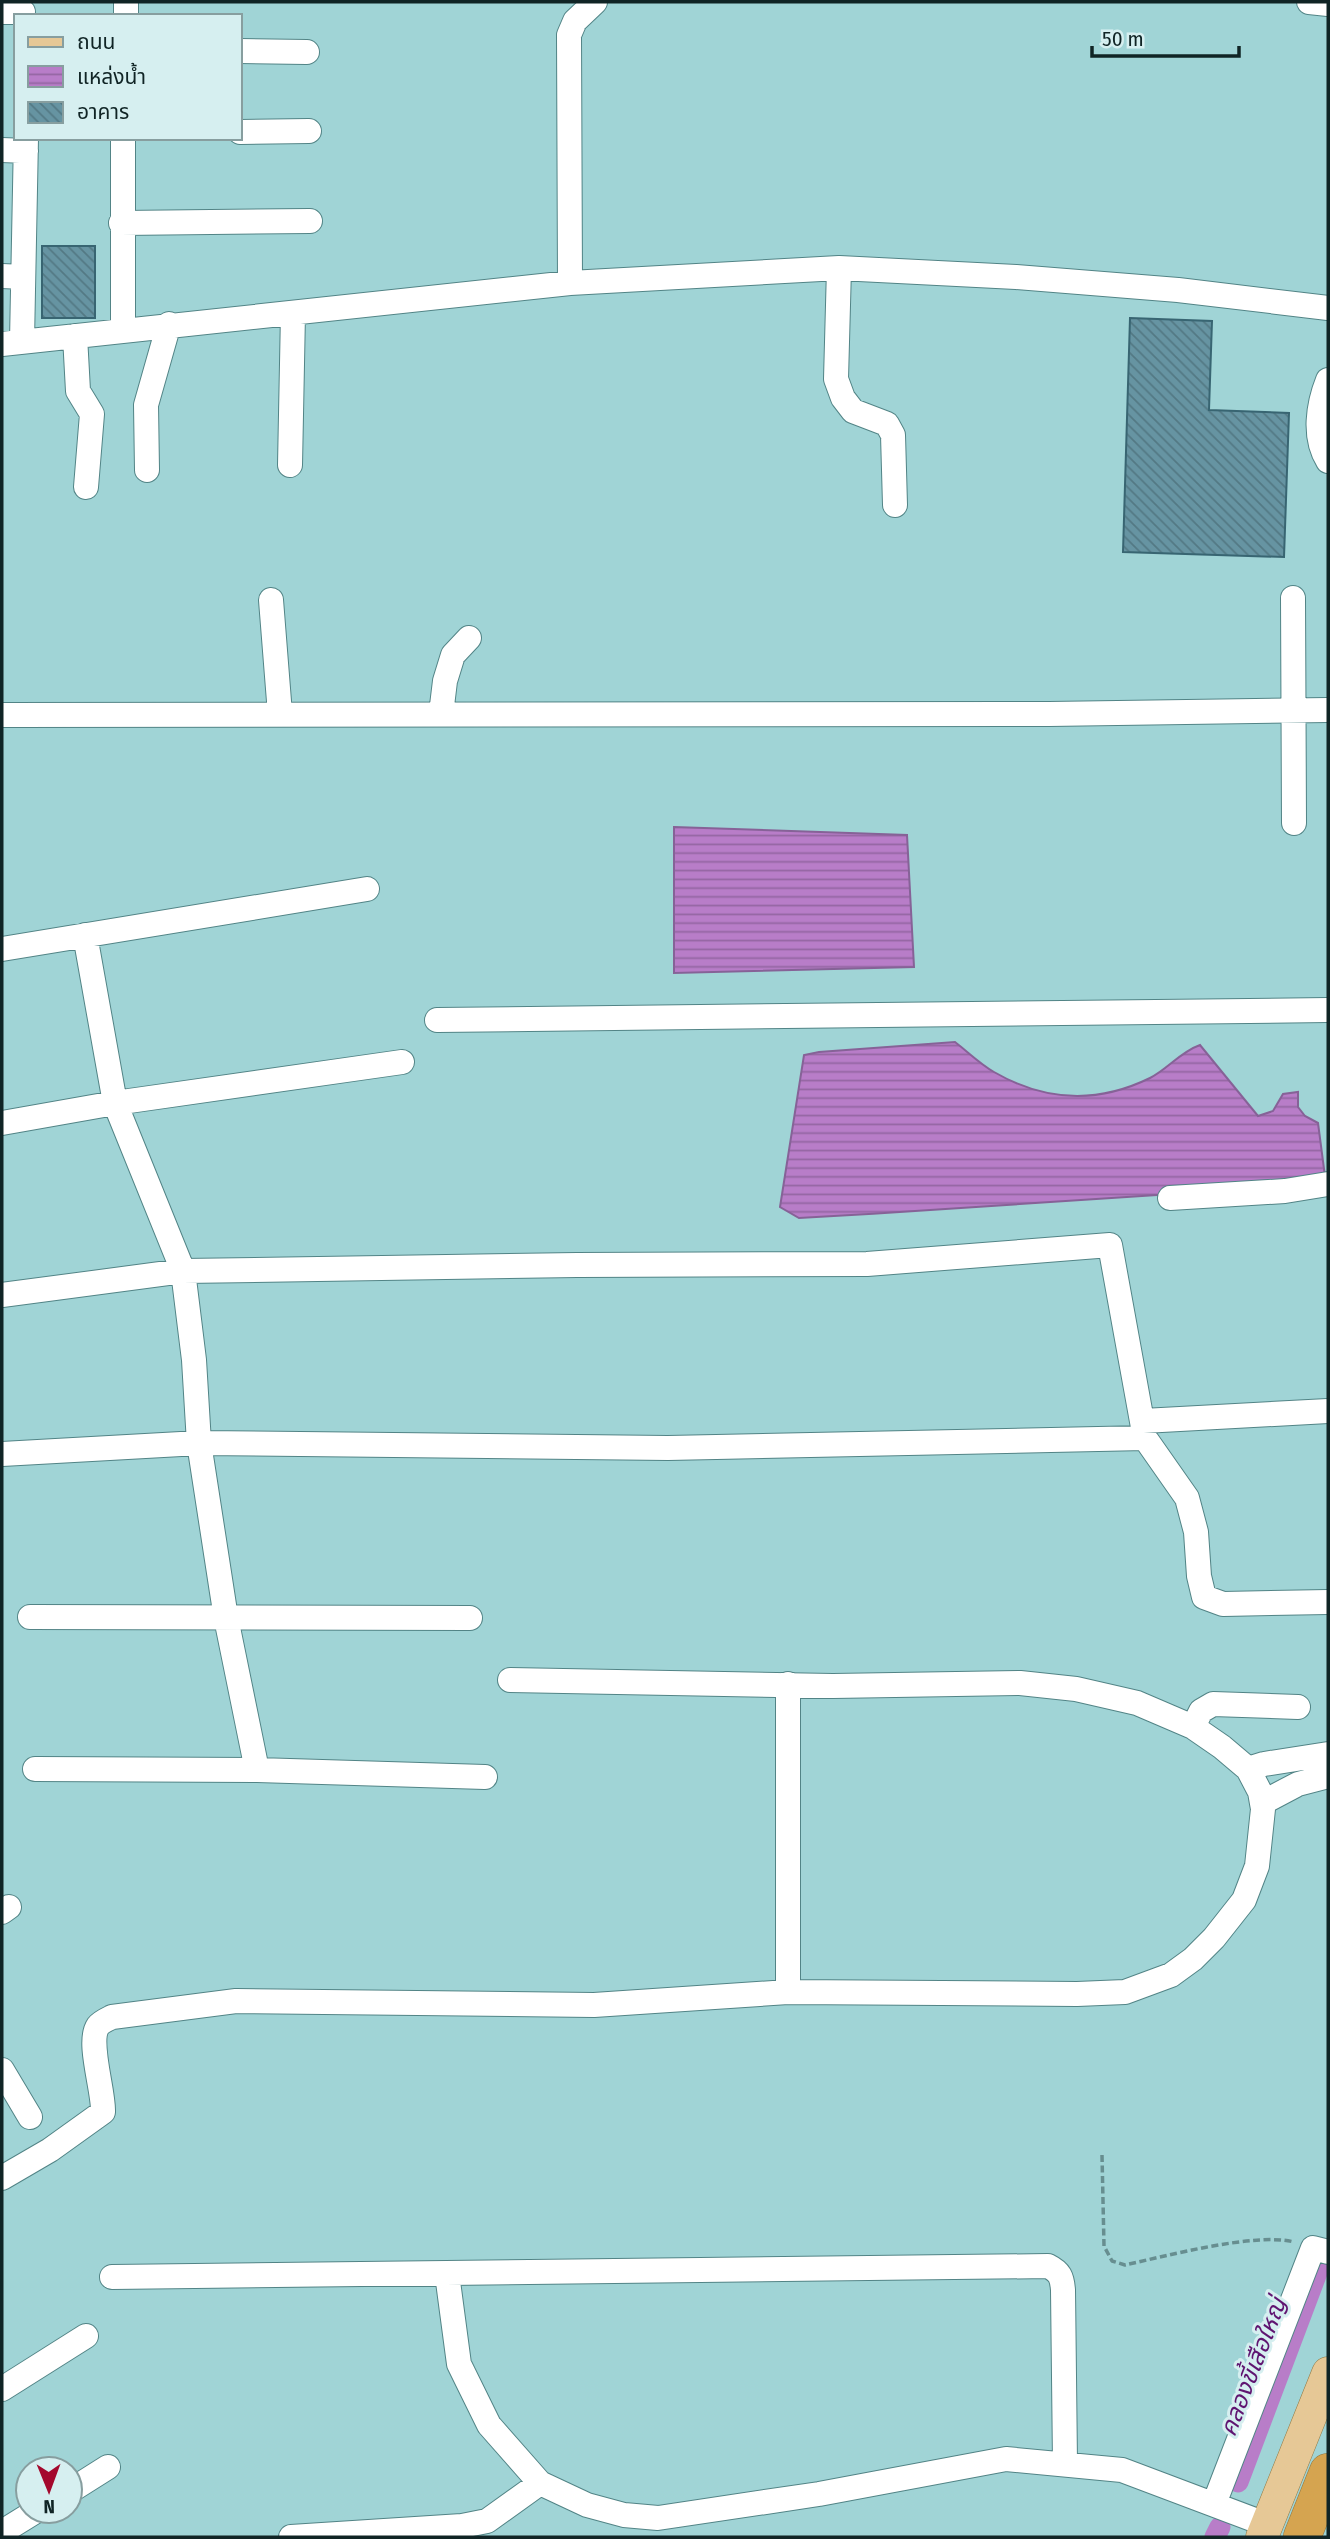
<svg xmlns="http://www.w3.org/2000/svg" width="1330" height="2539" font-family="'Fira Sans Condensed','Noto Sans Thai',sans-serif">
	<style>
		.water { fill: url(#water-rules); stroke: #866297; stroke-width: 2 }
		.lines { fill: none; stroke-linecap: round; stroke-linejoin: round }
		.canal { stroke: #b87dc8; stroke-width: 21 }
		.building { fill: url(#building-back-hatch); stroke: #386572; stroke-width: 2 }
		.minor-casing { stroke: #528486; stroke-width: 26 }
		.major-casing { stroke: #907741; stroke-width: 33 }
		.highway-casing { stroke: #907741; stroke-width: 38 }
		.path { stroke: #678e90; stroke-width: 3.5; stroke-dasharray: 7 3.5; stroke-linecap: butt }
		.minor { stroke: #fff; stroke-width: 24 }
		.major { stroke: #e6c896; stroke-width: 32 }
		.highway { stroke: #d5a450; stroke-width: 37 }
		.labels { text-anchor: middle; stroke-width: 6; stroke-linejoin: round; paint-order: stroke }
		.water-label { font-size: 24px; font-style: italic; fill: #5f1571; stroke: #d6eff0 }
	</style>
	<defs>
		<pattern id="water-rules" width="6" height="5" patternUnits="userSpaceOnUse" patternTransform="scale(1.75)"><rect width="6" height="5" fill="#b87dc8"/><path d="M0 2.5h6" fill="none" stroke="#9466a2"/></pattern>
		<pattern id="building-back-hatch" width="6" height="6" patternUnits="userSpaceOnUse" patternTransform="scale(1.75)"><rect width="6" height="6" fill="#6694a2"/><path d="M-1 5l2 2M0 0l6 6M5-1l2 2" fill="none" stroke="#537984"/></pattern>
	</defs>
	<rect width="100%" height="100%" fill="#a0d4d6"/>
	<path class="water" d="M 674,827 L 907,835 L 914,967 L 674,973 Z
		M 955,1042 C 968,1052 980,1064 994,1072 C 1046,1102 1097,1104 1150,1078 C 1168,1069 1180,1052 1200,1045 L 1258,1116 L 1273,1111 L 1283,1094 L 1298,1092 L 1298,1107 L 1305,1116 L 1318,1123 L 1326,1184 C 1151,1195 975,1208 799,1218 L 780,1207 L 804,1055 L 819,1052 Z"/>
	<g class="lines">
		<path class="canal" d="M 1238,2482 L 1318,2270
			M 1215,2537 L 1220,2527"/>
	</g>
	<path class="building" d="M 42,246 L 95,246 L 95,318 L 42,318 Z
		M 1130,318 L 1212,321 L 1209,410 L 1289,413 L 1284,557 L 1123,552 Z"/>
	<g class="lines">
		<g class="minor-casing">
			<path id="minor" d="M 126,2 L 126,16
				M 1309,2 L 1328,4
				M 2,12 L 23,12
				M 240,51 L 307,52
				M 240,132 L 309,131
				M 2,150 L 26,151
				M 121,223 L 310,221
				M 839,268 L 836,379 L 843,398 L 853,411 L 887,424 L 893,435 L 895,505
				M 2,276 L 23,277
				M 570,283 L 569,35 L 575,21 L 595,2
				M 123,329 L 123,138
				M 75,336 L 78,391 L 92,414 L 86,487
				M 22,341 L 26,138
				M 2,344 L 570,283 L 839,268 L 1016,277 L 1178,290 L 1328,308
				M 1328,380 C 1318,405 1313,437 1328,461
				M 290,465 L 293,313
				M 147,470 L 146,405 L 169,324
				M 1293,598 L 1294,823
				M 271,600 L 280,714
				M 441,714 L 445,681 L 453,655 L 469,638
				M 2,715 L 1049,714 L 1328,710
				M 85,935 L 115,1103 L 183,1271 L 194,1360 L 199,1443 L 226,1618 L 257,1770
				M 2,949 L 367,889
				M 437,1020 L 1328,1010
				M 2,1123 L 115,1103 L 402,1062
				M 1170,1198 L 1285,1191 L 1328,1184
				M 2,1295 L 183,1271 L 577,1265 L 867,1264 L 1110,1245 L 1145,1438 L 1187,1498 L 1196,1532 L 1199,1576 L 1204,1597 L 1223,1604 L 1328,1602
				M 1143,1421 L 1328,1411
				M 2,1454 L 199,1443 L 668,1448 L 1145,1438
				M 30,1617 L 470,1618
				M 1193,1727 L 1201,1711 L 1213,1704 L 1298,1707
				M 35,1769 L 257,1770 L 485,1777
				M 1248,1769 L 1264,1764 L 1328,1754
				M 1262,1803 L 1298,1784 L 1328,1776
				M 2,1912 L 9,1907
				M 788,1992 L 788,1684
				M 2,2070 L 30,2117
				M 2,2178 L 50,2150 L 103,2112 C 104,2091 87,2042 98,2026 C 101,2022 108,2019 112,2017 L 236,2001 L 594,2005 L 788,1992 L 1077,1994 L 1125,1992 L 1171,1975 L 1193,1959 L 1214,1938 L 1244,1900 L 1257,1866 L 1263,1809 L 1260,1792 L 1248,1769 L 1222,1747 L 1193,1727 L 1137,1703 L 1076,1689 L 1020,1683 L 833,1686 L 510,1680
				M 447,2274 L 459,2364 L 489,2425 L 540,2483 L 587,2505 L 624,2515 L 658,2518 L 819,2494 L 1006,2459 L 1122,2470 L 1268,2525
				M 112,2277 L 1048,2266 C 1060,2272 1062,2277 1063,2290 L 1065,2463
				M 2,2389 L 86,2336
				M 70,2491 L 108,2467
				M 1214,2504 L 1313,2248 L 1328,2252
				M 2,2532 L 36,2511
				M 291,2537 L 462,2526 L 487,2521 L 540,2483"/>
		</g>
		<g class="major-casing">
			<path id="major" d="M 1262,2537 L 1328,2373"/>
		</g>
		<g class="highway-casing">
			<path id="highway" d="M 1302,2537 L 1328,2472"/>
		</g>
		<path class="path" d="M 1102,2155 L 1104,2246 L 1112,2261 L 1125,2265 C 1166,2256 1256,2232 1294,2242"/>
		<use href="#minor" class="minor"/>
		<use href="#major" class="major"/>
		<use href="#highway" class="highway"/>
	</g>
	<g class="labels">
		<g class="water-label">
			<text transform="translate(1253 2367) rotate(-69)" y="8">คลองขี้เสือใหญ่</text>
		</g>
	</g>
	<rect width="1330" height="2539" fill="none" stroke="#102425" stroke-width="7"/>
	<rect x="14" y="14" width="228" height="126" fill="#d6eff0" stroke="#879e9f" stroke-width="2"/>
	<rect x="28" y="37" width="35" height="10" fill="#e6c896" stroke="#879e9f" stroke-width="2"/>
	<text x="77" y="49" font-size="21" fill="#102425">ถนน</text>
	<rect x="28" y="66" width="35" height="21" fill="url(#water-rules)" stroke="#879e9f" stroke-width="2"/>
	<text x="77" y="84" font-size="21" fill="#102425">แหล่งน้ำ</text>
	<rect x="28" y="102" width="35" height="21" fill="url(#building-back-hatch)" stroke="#879e9f" stroke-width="2"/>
	<text x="77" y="119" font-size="21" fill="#102425">อาคาร</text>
	<g transform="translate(49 2490) rotate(179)"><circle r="33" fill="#d6eff0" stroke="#879e9f" stroke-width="2"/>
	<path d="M0-5L12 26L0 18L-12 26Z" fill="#a4082d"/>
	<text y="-10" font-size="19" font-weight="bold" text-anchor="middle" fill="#102425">N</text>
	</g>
	<path d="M1092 46v10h147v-10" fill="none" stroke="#102425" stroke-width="3.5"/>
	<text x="1102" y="46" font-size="21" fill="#102425" stroke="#d6eff0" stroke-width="5" paint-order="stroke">50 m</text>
</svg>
